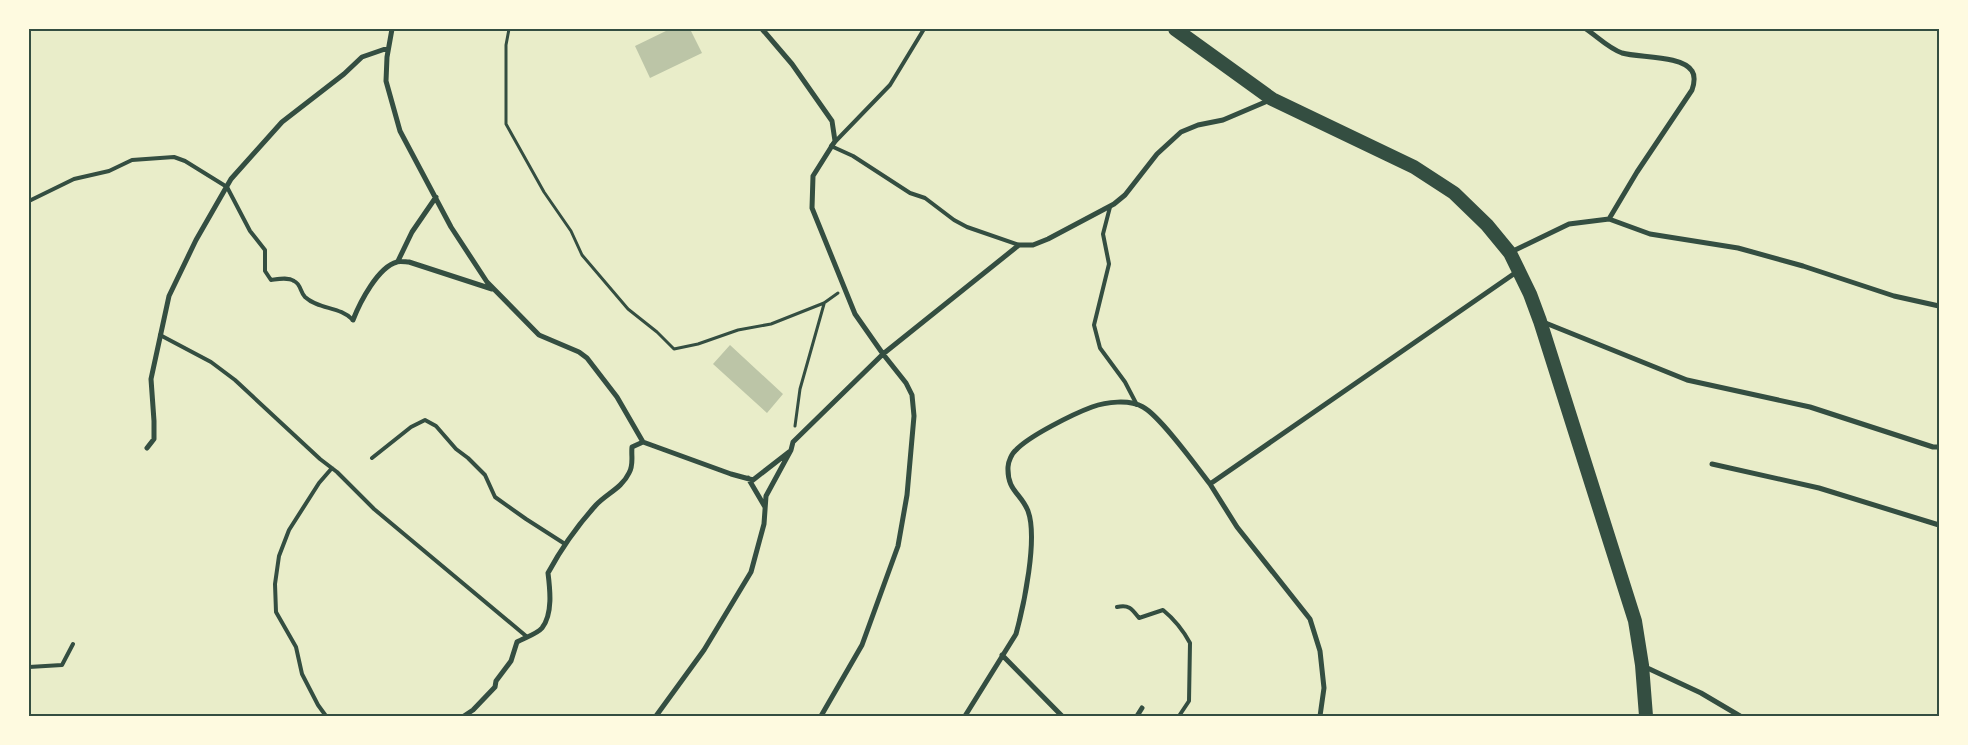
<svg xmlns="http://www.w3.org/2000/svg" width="1968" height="745" font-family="'Source Sans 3',sans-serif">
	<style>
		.building { fill: #bcc5a7 }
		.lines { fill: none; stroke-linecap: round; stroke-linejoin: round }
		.path { stroke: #344e41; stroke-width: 3 }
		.service { stroke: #344e41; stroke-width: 4 }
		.minor { stroke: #344e41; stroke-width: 5 }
		.trunk { stroke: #344e41; stroke-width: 14 }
		.neatline { fill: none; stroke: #344e41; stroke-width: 2 }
	</style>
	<rect width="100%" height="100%" fill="#e9edc9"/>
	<path class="building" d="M 670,29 L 690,29 L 702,53 L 650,78 L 635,46 Z
		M 730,345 L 783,394 L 767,413 L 713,364 Z"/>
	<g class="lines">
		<path class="path" d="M 509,29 L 506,45 L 506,124 L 544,192 L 571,231 L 582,255 L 628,309 L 657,332 L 674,349 L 698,344 L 738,330 L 771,324 L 824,303 L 838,293
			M 795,426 L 800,389 L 824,304"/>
		<path class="service" d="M 924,29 L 890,85 L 831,146 L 853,156 L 910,193 L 925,198 L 954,220 L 967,227 L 1019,245
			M 29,201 L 74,179 L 109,171 L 132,160 L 174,157 L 185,161 L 227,187 L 250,231 L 265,250 L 265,271 L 271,280 C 279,279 288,277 294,281 C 301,284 300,292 305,297 C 319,310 340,306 353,320
			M 1110,207 L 1103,234 L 1109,264 L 1094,325 L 1100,348 L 1125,382 L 1137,405
			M 160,335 L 211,362 L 235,380 L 320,459 L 337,472 L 374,509 L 526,636
			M 372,458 L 411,427 L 425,420 L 436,426 L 456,449 L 468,458 L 485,475 L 495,497 L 526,519 L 565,544
			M 1117,607 C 1129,604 1132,609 1139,618 L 1163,610 C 1174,619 1183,630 1190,643 L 1189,701 L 1179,716
			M 29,667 L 62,665 L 73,644
			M 326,716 L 318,705 L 302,674 L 296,647 L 276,612 L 275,584 L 279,556 L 289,530 L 319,483 L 332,468"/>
		<path class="minor" d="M 392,29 L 387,57 L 386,81 L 400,131 L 451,227 L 487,282 L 539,335 L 579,352 L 587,358 L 617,397 L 643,442 L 731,474 L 753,480 L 789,452
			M 762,29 L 792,64 L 832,121 L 835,141 L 813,176 L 812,208 L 855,314 L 883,354 L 906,383 L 912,395 L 914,416 L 907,495 L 898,546 L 862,645 L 821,716
			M 1586,29 C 1598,37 1608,48 1622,53 C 1639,58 1682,55 1692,71 C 1696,77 1694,84 1692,90 L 1637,172 L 1609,219
			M 1511,252 L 1569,224 L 1609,219 L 1650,234 L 1738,248 L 1803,266 L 1894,296 L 1939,306
			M 398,261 L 412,232 L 436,197
			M 353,320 C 360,302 378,267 397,262 C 400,261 406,262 409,262 L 492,289
			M 1543,322 L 1687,380 L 1810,407 L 1933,447 L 1939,447
			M 147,448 L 154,439 L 154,421 L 151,379 L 169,296 L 196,240 L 231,179 L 282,122 L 344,74 L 362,57 L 388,48
			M 1712,464 L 1819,488 L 1939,525
			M 748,478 L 765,507
			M 1002,655 L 1062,716
			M 1643,666 L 1701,693 L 1740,716
			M 464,716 L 473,710 L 495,687 L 496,681 L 511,661 L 517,642 C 524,638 537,634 542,628 C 553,614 550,589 548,573 C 561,549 577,526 596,505 C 606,494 622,488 629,473 C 634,465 631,456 632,447 L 643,442
			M 656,716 L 704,650 L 751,572 L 764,524 L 766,496 L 791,450 L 793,442 L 883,354 L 1019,245 L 1033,245 L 1048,239 L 1114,204 L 1125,195 L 1157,154 L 1181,132 L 1198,125 L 1223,120 L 1270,100
			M 965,716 L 1016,634 C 1024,605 1038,538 1028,511 C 1021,493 1007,491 1008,467 C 1008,462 1012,453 1016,450 C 1029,436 1073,414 1092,407 C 1106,402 1129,399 1143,407 C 1160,416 1197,467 1210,484
			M 1137,716 L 1142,708
			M 1320,716 L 1324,688 L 1320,651 L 1310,619 L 1237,527 L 1210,484 L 1518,271"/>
		<path class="trunk" d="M 1175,29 L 1272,99 L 1414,167 L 1454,193 L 1487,225 L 1510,253 L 1530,294 L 1540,321 L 1635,621 L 1642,665 L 1646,716"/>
	</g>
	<rect width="1968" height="745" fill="none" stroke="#fefae0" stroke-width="60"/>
	<rect x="30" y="30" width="1908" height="685" class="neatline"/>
</svg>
